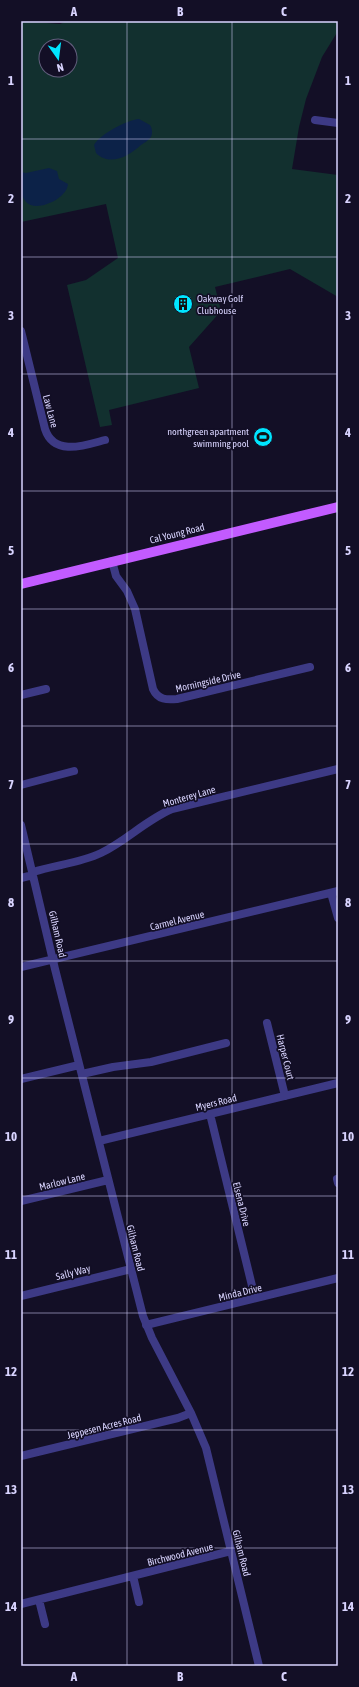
<svg xmlns="http://www.w3.org/2000/svg" width="359" height="1687" font-family="'Asap Condensed',sans-serif">
	<style>
		.green { fill: #12302f; fill-rule: evenodd }
		.water { fill: #0c2248 }
		.lines { fill: none; stroke-linecap: round; stroke-linejoin: round }
		.minor { stroke: #3d3a85; stroke-width: 8 }
		.major { stroke: #c25bff; stroke-width: 10 }
		.grid { fill: none; stroke: #d9d4ff; stroke-width: 1; stroke-opacity: 0.55 }
		.labels { text-anchor: middle; stroke-width: 3.5; stroke-linejoin: round; paint-order: stroke }
		.poi-label { font-size: 10px; fill: #d9d4ff; stroke: #130f26; text-anchor: start }
		.street-label { font-size: 10px; fill: #d9d4ff; stroke: #130f26 }
		.neatline { fill: none; stroke: #d9d4ff; stroke-width: 1.5 }
		.grid-label { font-size: 13px; text-anchor: middle; font-weight: bold; fill: #d9d4ff }
	</style>
	<rect width="100%" height="100%" fill="#130f26"/>
	<path class="green" d="M 21,21 L 60,24 L 67,21 L 338,21 L 338,31 L 322,57 L 306,99 L 299,127 L 292,169 L 338,175 L 338,297 L 290,269 L 215,287 L 221,311 L 189,347 L 199,388 L 109,410 L 112,425 L 100,427 L 67,285 L 86,280 L 118,258 L 106,204 L 21,222 ZM 46,46 L 70,46 L 70,70 L 46,70 Z"/>
	<path class="water" d="M 139,119 L 150,125 C 152,128 153,133 151,137 C 149,140 144,143 141,145 C 129,156 110,167 96,153 L 94,145 C 100,134 127,120 139,119 Z
		M 49,168 L 57,171 L 59,179 L 68,184 C 67,199 36,213 26,202 C 19,194 21,181 21,172 L 26,173 Z"/>
	<g class="lines">
		<path class="minor" d="M 315,120 L 338,123
			M 21,331 L 45,429 C 54,457 86,445 105,440
			M 112,561 L 116,576 L 127,591 L 135,609 L 153,689 C 158,700 167,700 177,699 L 310,667
			M 21,695 L 46,689
			M 21,785 L 74,771
			M 21,825 L 55,969 L 143,1316 L 152,1338 L 191,1413 L 206,1448 L 259,1666
			M 33,872 C 55,865 80,863 101,853 C 126,841 146,820 172,809 L 338,769
			M 21,878 L 33,875
			M 331,893 L 338,918
			M 21,967 L 338,891
			M 267,1023 L 285,1096
			M 82,1074 L 113,1067 L 151,1062 L 226,1043
			M 21,1079 L 79,1065
			M 210,1114 L 255,1298
			M 99,1141 L 338,1083
			M 337,1179 L 338,1183
			M 21,1201 L 108,1180
			M 21,1296 L 131,1269
			M 146,1325 L 338,1278
			M 21,1456 L 178,1418 L 191,1413
			M 133,1576 L 139,1602
			M 39,1600 L 45,1624
			M 21,1604 L 231,1551"/>
		<path class="major" d="M 21,584 L 338,507"/>
	</g>
	<path class="grid" d="M 127,21 L 127,1666M 232,21 L 232,1666M 21,139 L 338,139M 21,257 L 338,257M 21,374 L 338,374M 21,491 L 338,491M 21,609 L 338,609M 21,726 L 338,726M 21,844 L 338,844M 21,961 L 338,961M 21,1078 L 338,1078M 21,1196 L 338,1196M 21,1313 L 338,1313M 21,1430 L 338,1430M 21,1548 L 338,1548"/>
	<defs>
		<g id="building-disc" transform="scale(1)"><circle r="9.5" fill="#00e5ff" stroke="#130f26"/><path d="M-4-6H4V6H1V3H-1V6H-4ZM-2.5-4.3h1.7v1.8h-1.7ZM.8-4.3h1.7v1.8H.8ZM-2.5-1h1.7V.8h-1.7ZM.8-1h1.7V.8H.8Z" fill="#111"/></g>
		<g id="stadium-disc" transform="scale(1)"><circle r="9.5" fill="#00e5ff" stroke="#130f26"/><path d="M0-5a6.5 5 0 1 0 0 10a6.5 5 0 1 0 0-10ZM-3.5-1.8h7v3.6h-7Z" fill="#111"/></g>
	</defs>
	<g fill-rule="evenodd">
		<use href="#building-disc" x="183" y="304"/>
		<use href="#stadium-disc" x="263" y="437"/>
	</g>
	<g class="labels">
		<g class="poi-label">
			<text x="197" y="302">Oakway Golf<tspan x="197" dy="12">Clubhouse</tspan></text>
			<text x="249" y="435" text-anchor="end">northgreen apartment<tspan x="249" dy="12">swimming pool</tspan></text>
		</g>
		<g class="street-label">
			<text transform="translate(51 411) rotate(75)" y="4">Law Lane</text>
			<text transform="translate(177 533) rotate(-14)" y="4">Cal Young Road</text>
			<text transform="translate(208 681) rotate(-13)" y="4">Morningside Drive</text>
			<text transform="translate(189 796) rotate(-16)" y="4">Monterey Lane</text>
			<text transform="translate(177 920) rotate(-14)" y="4">Carmel Avenue</text>
			<text transform="translate(58 934) rotate(77)" y="4">Gilham Road</text>
			<text transform="translate(286 1057) rotate(76)" y="4">Harper Court</text>
			<text transform="translate(216 1102) rotate(-14)" y="4">Myers Road</text>
			<text transform="translate(62 1181) rotate(-14)" y="4">Marlow Lane</text>
			<text transform="translate(242 1204) rotate(76)" y="4">Elsena Drive</text>
			<text transform="translate(136 1248) rotate(76)" y="4">Gilham Road</text>
			<text transform="translate(73 1272) rotate(-14)" y="4">Sally Way</text>
			<text transform="translate(240 1292) rotate(-14)" y="4">Minda Drive</text>
			<text transform="translate(104 1426) rotate(-14)" y="4">Jeppesen Acres Road</text>
			<text transform="translate(242 1553) rotate(76)" y="4">Gilham Road</text>
			<text transform="translate(180 1554) rotate(-14)" y="4">Birchwood Avenue</text>
		</g>
	</g>
	<rect width="359" height="1687" fill="none" stroke="#130f26" stroke-width="44"/>
	<g transform="translate(58 58) rotate(166)"><circle r="19" fill="#130f26" stroke="#625e7d"/>
	<path d="M0-3L7 15L0 10L-7 15Z" fill="#00e5ff"/>
	<text y="-6" font-size="11" font-weight="bold" text-anchor="middle" fill="#d9d4ff">N</text>
	</g>
	<rect x="22" y="22" width="315" height="1643" class="neatline"/>
	<g class="grid-label">
		<text x="74" y="16">A</text>
		<text x="180" y="16">B</text>
		<text x="284" y="16">C</text>
		<text x="11" y="85">1</text>
		<text x="348" y="85">1</text>
		<text x="11" y="203">2</text>
		<text x="348" y="203">2</text>
		<text x="11" y="320">3</text>
		<text x="348" y="320">3</text>
		<text x="11" y="437">4</text>
		<text x="348" y="437">4</text>
		<text x="11" y="555">5</text>
		<text x="348" y="555">5</text>
		<text x="11" y="672">6</text>
		<text x="348" y="672">6</text>
		<text x="11" y="789">7</text>
		<text x="348" y="789">7</text>
		<text x="11" y="907">8</text>
		<text x="348" y="907">8</text>
		<text x="11" y="1024">9</text>
		<text x="348" y="1024">9</text>
		<text x="11" y="1141">10</text>
		<text x="348" y="1141">10</text>
		<text x="11" y="1259">11</text>
		<text x="348" y="1259">11</text>
		<text x="11" y="1376">12</text>
		<text x="348" y="1376">12</text>
		<text x="11" y="1494">13</text>
		<text x="348" y="1494">13</text>
		<text x="11" y="1611">14</text>
		<text x="348" y="1611">14</text>
		<text x="74" y="1681">A</text>
		<text x="180" y="1681">B</text>
		<text x="284" y="1681">C</text>
	</g>
</svg>
